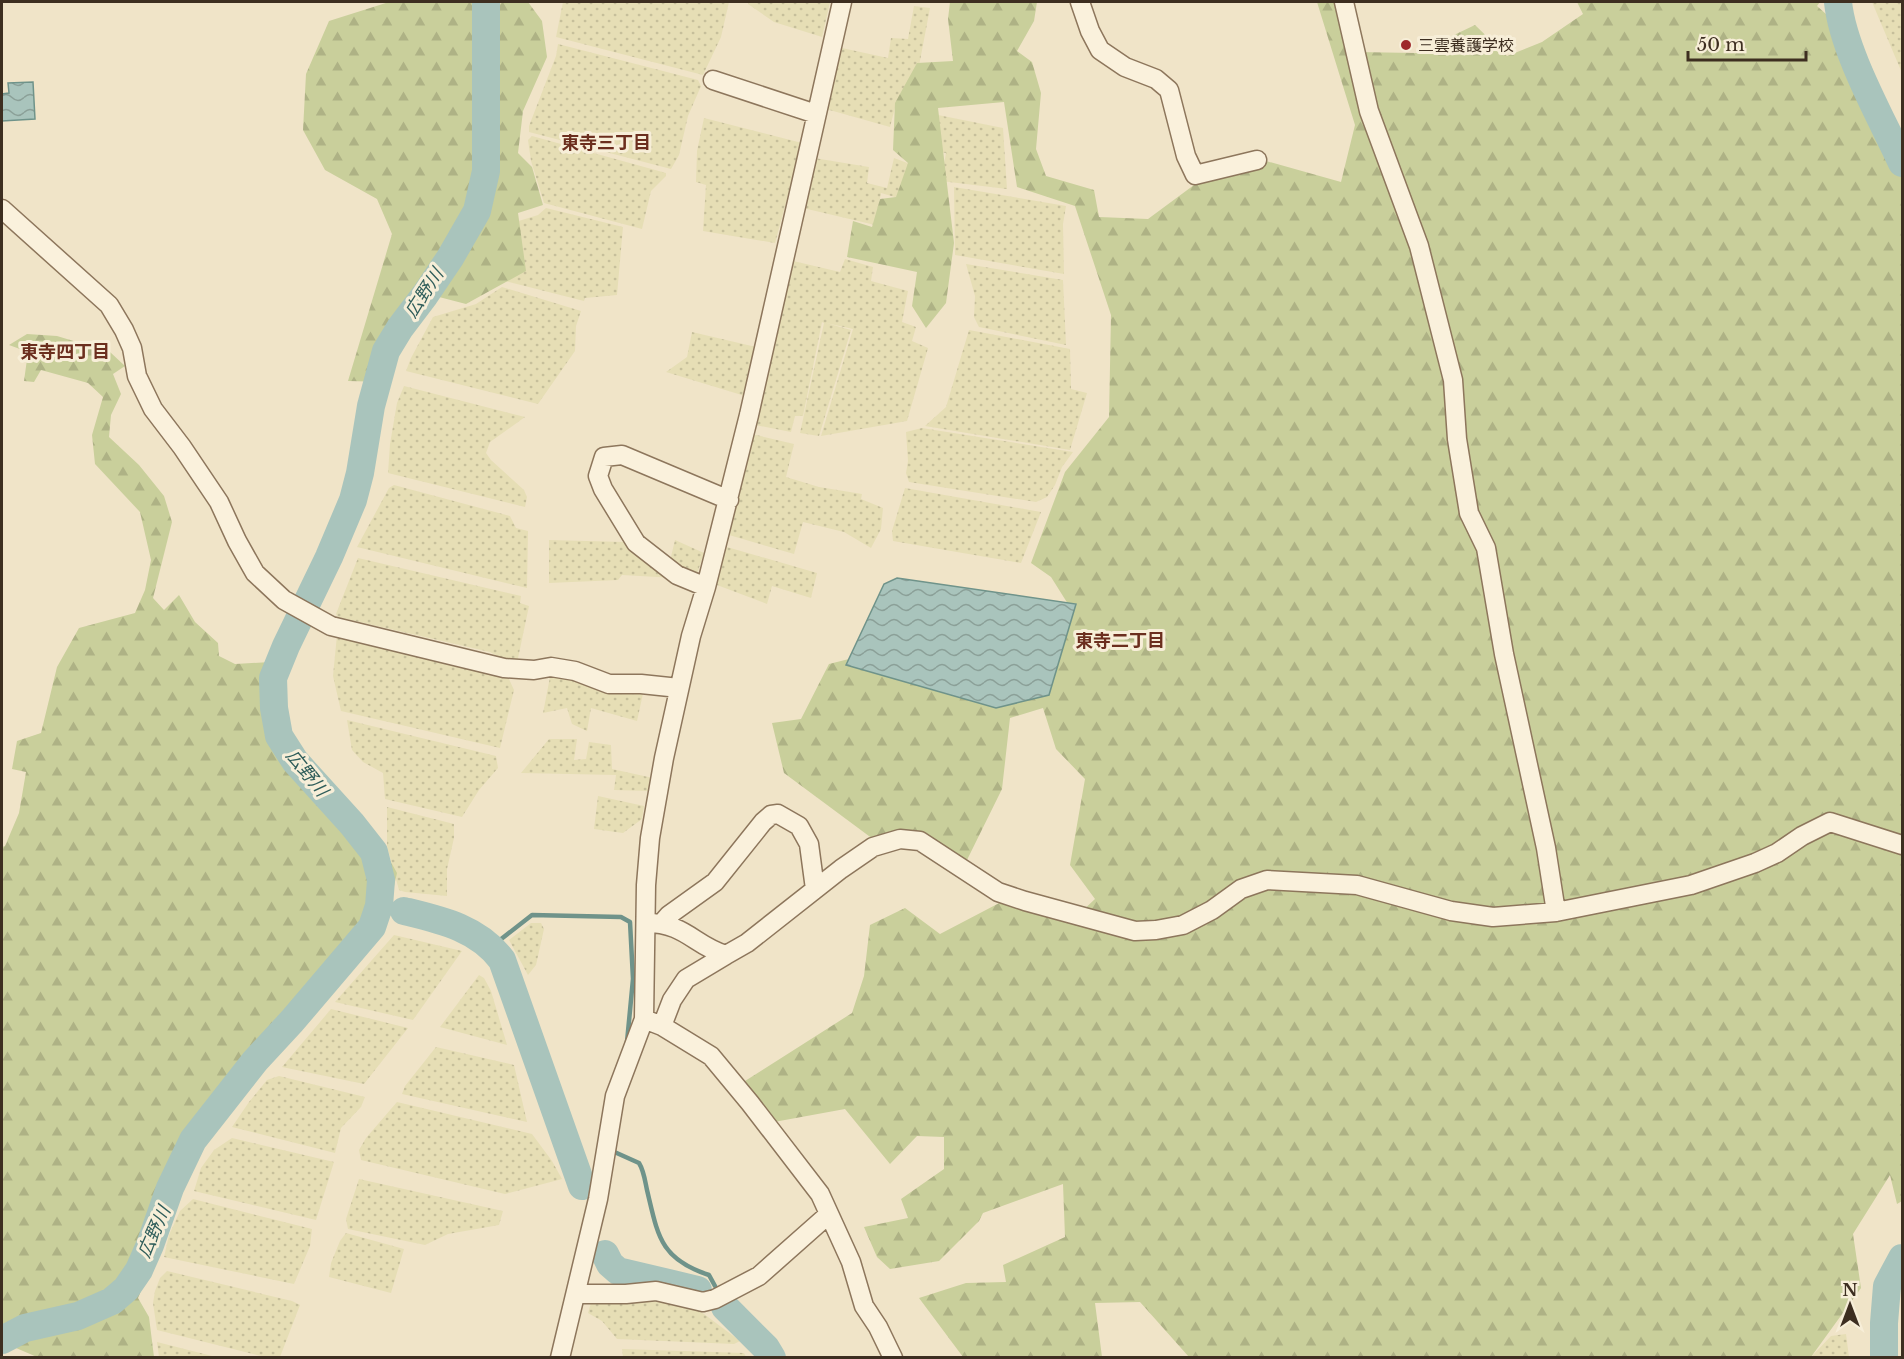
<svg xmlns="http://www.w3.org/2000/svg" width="1904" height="1359" font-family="'Libre Baskerville','Noto Sans JP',serif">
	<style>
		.farmland { fill: url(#farmland-dots) }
		.forest { fill: url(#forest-firs) }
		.water { fill: url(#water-waves); stroke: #6f938a; stroke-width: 1.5 }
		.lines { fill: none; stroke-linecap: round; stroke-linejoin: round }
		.stream { stroke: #6f938a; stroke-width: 4.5 }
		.river { stroke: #a9c4bc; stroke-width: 28 }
		.street-casing { stroke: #8d765c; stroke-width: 21 }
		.street { stroke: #faf1dc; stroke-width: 18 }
		.poi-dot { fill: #9e2a2b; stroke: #f7eed8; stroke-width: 2 }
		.labels { text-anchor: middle; stroke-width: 6; stroke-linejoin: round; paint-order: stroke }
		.poi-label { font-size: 16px; fill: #3d2e20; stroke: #f7eed8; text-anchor: start }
		.neighbourhood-label { font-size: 18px; font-weight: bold; fill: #6b2e1e; stroke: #f7eed8 }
		.water-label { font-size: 18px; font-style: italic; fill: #2f5d5a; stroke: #f7eed8 }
	</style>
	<defs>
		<pattern id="farmland-dots" width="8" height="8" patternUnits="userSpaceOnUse" patternTransform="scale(1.5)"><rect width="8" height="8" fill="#e6deb5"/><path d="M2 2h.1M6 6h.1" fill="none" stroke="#c6bf9b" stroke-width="1.8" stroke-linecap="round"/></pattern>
		<pattern id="forest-firs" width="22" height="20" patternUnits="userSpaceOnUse" patternTransform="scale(1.5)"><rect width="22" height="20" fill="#c9cf9b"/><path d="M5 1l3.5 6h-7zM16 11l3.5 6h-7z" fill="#aeb285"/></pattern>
		<pattern id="water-waves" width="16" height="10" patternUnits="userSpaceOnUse" patternTransform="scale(1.5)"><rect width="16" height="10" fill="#a9c4bc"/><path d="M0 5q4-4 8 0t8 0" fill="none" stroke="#8ba098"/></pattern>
	</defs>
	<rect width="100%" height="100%" fill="#f0e4c8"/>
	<path class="farmland" d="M 563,2 L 729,2 L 721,37 L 703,75 L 556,37 Z
		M 749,2 L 830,2 L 822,37 L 774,22 L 748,4 Z
		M 1872,2 L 1902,2 L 1902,73 Z
		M 914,6 L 930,8 L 919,66 L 896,104 L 890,127 L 826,109 L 842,48 L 888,58 L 891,38 L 908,39 Z
		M 558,44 L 698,80 L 701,86 L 688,116 L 679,155 L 671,169 L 529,132 L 529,126 L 556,56 Z
		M 933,114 L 1003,128 L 1007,189 L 941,181 L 946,153 L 927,150 Z
		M 704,118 L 802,143 L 775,243 L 703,231 L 706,185 L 696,182 L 697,151 Z
		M 532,136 L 666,173 L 666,176 L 651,191 L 642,229 L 544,203 L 531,161 L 528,140 Z
		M 814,158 L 869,167 L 867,183 L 887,188 L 894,158 L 910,164 L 898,198 L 881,193 L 875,225 L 803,208 Z
		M 954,187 L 1066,206 L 1063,224 L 1064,274 L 955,255 Z
		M 546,208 L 623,227 L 617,295 L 585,298 L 584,301 L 505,281 L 509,224 L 538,215 Z
		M 845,259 L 873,267 L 871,281 L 908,291 L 902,322 L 916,327 L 912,341 L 928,348 L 907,421 L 821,436 L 853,329 L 826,323 L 851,330 L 819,436 L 800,433 L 824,323 L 822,322 L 803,416 L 795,416 L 791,432 L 755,425 L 789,260 L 840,272 Z
		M 966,264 L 1063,280 L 1066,345 L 979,327 L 974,317 L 975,296 Z
		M 502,287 L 581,311 L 576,326 L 575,351 L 538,404 L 406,371 L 411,358 L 433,317 L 476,304 Z
		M 969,330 L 1070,349 L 1071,389 L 1087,393 L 1070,450 L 925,426 L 946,407 Z
		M 692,332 L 756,347 L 745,396 L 666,372 L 687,357 Z
		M 404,386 L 525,417 L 490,442 L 486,453 L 491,460 L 524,490 L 527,497 L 525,507 L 388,473 L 390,444 L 397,403 Z
		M 922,428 L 1073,452 L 1062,467 L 1055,485 L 1047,497 L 1036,502 L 909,482 L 906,473 L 908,461 L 906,432 Z
		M 752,434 L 794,444 L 786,477 L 819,487 L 862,494 L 861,499 L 883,508 L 881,529 L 871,548 L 844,532 L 803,522 L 794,554 L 729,535 Z
		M 394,485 L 510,516 L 516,528 L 528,531 L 527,588 L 357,547 L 389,488 Z
		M 905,488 L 1041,512 L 1021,563 L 893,541 L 892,531 Z
		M 549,540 L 624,542 L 675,578 L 622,575 L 618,580 L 549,583 Z
		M 675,540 L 704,553 L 696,577 L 669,565 Z
		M 727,547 L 817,573 L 811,598 L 772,586 L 767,604 L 717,585 L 715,583 Z
		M 358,558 L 521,596 L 520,603 L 529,606 L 517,663 L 501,658 L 490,652 L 338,617 L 336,614 Z
		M 337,635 L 509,679 L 514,690 L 500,748 L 341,711 L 333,676 Z
		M 551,672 L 644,689 L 637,721 L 591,708 L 587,731 L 572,724 L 567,708 L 543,713 Z
		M 347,720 L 496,756 L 498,768 L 479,790 L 462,817 L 385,799 L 383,773 L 363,762 L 352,750 Z
		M 549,739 L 577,739 L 574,760 L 586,759 L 589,742 L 611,745 L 612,769 L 653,778 L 650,791 L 614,790 L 616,775 L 521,773 Z
		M 598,796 L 644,806 L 642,819 L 623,833 L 594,829 Z
		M 387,807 L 454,824 L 454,838 L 447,869 L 447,896 L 405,892 L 399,890 L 387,846 Z
		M 531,923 L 541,923 L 544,929 L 536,965 L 528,975 L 509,940 Z
		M 394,935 L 462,951 L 413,1020 L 335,1002 Z
		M 479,975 L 484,978 L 491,991 L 507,1045 L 440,1027 Z
		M 331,1009 L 408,1028 L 364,1084 L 282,1067 Z
		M 436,1047 L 514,1065 L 527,1122 L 402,1094 L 405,1086 Z
		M 279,1076 L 365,1097 L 361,1107 L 341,1128 L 335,1153 L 232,1127 L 249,1102 L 267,1080 Z
		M 397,1102 L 532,1134 L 552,1161 L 562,1179 L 505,1194 L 361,1160 L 359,1150 L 366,1138 Z
		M 232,1138 L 334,1162 L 316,1220 L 194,1191 L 201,1168 L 214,1150 Z
		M 359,1179 L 503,1211 L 499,1225 L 448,1234 L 425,1245 L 348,1229 L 346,1219 Z
		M 193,1199 L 312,1229 L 310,1246 L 294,1284 L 164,1257 L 169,1235 L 180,1211 Z
		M 346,1233 L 404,1249 L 391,1293 L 329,1277 L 331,1263 L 340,1241 Z
		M 167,1271 L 292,1301 L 300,1305 L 280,1357 L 265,1357 L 157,1330 L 153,1303 L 155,1291 L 160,1278 Z
		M 598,1299 L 684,1302 L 700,1311 L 740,1341 L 734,1344 L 617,1339 L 602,1321 L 588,1313 L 591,1303 Z
		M 1846,1334 L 1849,1357 L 1811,1357 L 1831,1336 Z
		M 157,1342 L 216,1357 L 159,1357 Z
		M 622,1349 L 744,1353 L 746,1357 L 623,1357 Z"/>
	<path class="forest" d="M 389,2 L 492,2 L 492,9 L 503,2 L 528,2 L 542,21 L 547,57 L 523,111 L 518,153 L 532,167 L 543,205 L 518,213 L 526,271 L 466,304 L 439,297 L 398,343 L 387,382 L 348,381 L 392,234 L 377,199 L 325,170 L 303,130 L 306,74 L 329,21 Z
		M 950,2 L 1037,2 L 1034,21 L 1017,51 L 1032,62 L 1041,93 L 1036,149 L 1046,176 L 1094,190 L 1099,217 L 1148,219 L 1194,185 L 1266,161 L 1341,182 L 1355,125 L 1317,2 L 1342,2 L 1356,52 L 1416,53 L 1475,25 L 1507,56 L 1542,42 L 1583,14 L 1577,2 L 1820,2 L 1817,6 L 1863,47 L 1902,140 L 1902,1201 L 1897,1204 L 1890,1175 L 1853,1234 L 1861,1288 L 1811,1357 L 1189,1357 L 1140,1302 L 1095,1303 L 1102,1357 L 963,1357 L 919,1298 L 966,1283 L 1006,1282 L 1003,1265 L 1065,1237 L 1063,1184 L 983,1213 L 979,1221 L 939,1261 L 890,1269 L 877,1257 L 864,1227 L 908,1218 L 901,1199 L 944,1169 L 944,1137 L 917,1136 L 890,1164 L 845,1109 L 774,1122 L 745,1081 L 852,1013 L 864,976 L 870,925 L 905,908 L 940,934 L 1005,900 L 1079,914 L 1095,899 L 1070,865 L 1085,779 L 1056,749 L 1043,708 L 1010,718 L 1002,789 L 966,862 L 905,830 L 877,842 L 784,773 L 772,723 L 801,719 L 829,664 L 1068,604 L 1051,577 L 1031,563 L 1065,472 L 1109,417 L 1111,315 L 1075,206 L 1017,187 L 1004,102 L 938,108 L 954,243 L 946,303 L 926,328 L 912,306 L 917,272 L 847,257 L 853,221 L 872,227 L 880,199 L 896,197 L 908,163 L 893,150 L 895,103 L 917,63 L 953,61 L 948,19 Z
		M 27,334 L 57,336 L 110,352 L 125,366 L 113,374 L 121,394 L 111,415 L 109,437 L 139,465 L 164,496 L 172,522 L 153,598 L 164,610 L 179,595 L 195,622 L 218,643 L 219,656 L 235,664 L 270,662 L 267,701 L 280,752 L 315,803 L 340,821 L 377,837 L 397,873 L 384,930 L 312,1017 L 207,1134 L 138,1298 L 149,1317 L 154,1357 L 37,1357 L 2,1342 L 2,847 L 5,846 L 19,813 L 26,772 L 12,769 L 17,741 L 41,733 L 57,667 L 79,628 L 135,613 L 145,590 L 151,560 L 140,512 L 95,464 L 92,435 L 103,397 L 88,383 L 41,370 L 34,382 L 24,381 L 28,352 L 9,345 Z"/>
	<path class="water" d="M 33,82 L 35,119 L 2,121 L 2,94 L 9,93 L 8,83 Z
		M 897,578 L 1076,604 L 1049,695 L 996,708 L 846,665 L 884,584 Z"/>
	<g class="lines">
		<path class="stream" d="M 379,906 L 387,907
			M 491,947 L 532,915 L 621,917 L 630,922 L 633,979 L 627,1042
			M 610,1150 L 639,1163 C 644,1171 645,1181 647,1190 C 658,1236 660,1259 709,1275 L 715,1286"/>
		<path class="river" d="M 1838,2 C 1843,51 1881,117 1902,163
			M 404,911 C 441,920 478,928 502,960 L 582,1186
			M 605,1254 L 610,1264 L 618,1271 L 698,1290
			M 725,1307 L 766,1348 L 772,1358
			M 2,1340 L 25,1328 L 78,1316 L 112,1301 L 126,1289 L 139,1270 L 150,1245 L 170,1188 L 193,1140 L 255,1061 L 292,1021 L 372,927 L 379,906 L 381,880 L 374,852 L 352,824 L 295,761 L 279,736 L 274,708 L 273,678 L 286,646 L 329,557 L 353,500 L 360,473 L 371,406 L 386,351 L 400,328 L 425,295 L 450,258 L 477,211 L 486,171 L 486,2
			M 1884,1358 L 1884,1323 L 1887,1286 L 1902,1258"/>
		<g class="street-casing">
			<path id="street" d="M 1080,2 L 1090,31 L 1100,50 L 1125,67 L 1156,79 L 1169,90 L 1186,156 L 1195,175 L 1257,160
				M 1344,2 L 1369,111 L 1419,246 L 1453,380 L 1457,439 L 1469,513 L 1486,548 L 1504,654 L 1546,848 L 1556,912
				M 713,80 L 816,114
				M 2,209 L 109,305 L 124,330 L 132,348 L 137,376 L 153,409 L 182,447 L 219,502 L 237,541 L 255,573 L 284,600 L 331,626 L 504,668 L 534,670 L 551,667 L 575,671 L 609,684 L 641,684 L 679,688
				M 706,587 L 677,575 L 636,543 L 603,489 L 598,476 L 604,457 L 622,455 L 729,500
				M 646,923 C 686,923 693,945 726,955 L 747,943 L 841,869 L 873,847 L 900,839 L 920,841 L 998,892 L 1025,901 L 1135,931 L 1156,930 L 1183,925 L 1212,910 L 1241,889 L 1267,880 L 1357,885 L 1451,911 L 1493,917 L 1556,912 L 1691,885 L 1755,863 L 1777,853 L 1802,836 L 1830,822 L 1902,845
				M 662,923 L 669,915 L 715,882 L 763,822 L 771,815 L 778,814 L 799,826 L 809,844 L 815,889
				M 644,1019 L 662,1026 L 711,1056 L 750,1103 L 820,1194 L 851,1262 L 864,1306 L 878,1327 L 893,1358
				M 662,1026 L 672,1000 L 686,979 L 726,955
				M 576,1294 L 626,1294 L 656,1291 L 703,1302 L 715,1299 L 759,1276 L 829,1214
				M 560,1358 L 598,1199 L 615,1096 L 644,1019 L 646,885 L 650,838 L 664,758 L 691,636 L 706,587 L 749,415 L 842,2"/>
		</g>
		<use href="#street" class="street"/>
	</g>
	<circle class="poi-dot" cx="1406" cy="45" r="6"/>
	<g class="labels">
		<g class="poi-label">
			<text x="1418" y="51">三雲養護学校</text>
		</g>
		<g class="neighbourhood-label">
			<text x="606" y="149">東寺三丁目</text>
			<text x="65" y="358">東寺四丁目</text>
			<text x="1120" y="647">東寺二丁目</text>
		</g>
		<g class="water-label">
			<text transform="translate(424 293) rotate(-57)" y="6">広野川</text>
			<text transform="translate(307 773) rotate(51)" y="6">広野川</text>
			<text transform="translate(154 1232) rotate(-66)" y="6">広野川</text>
		</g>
	</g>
	<rect width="1904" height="1359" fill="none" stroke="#3d2e20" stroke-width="6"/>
	<g transform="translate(1850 1305)" stroke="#f7eed8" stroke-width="4.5" paint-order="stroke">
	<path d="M0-4.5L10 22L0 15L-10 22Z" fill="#3d2e20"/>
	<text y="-9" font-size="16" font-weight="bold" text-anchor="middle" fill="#3d2e20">N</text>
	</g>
	<path d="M1688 51v9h118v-9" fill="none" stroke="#3d2e20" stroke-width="3"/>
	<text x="1697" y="51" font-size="18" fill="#3d2e20" stroke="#f7eed8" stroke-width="4.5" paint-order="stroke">50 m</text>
</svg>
